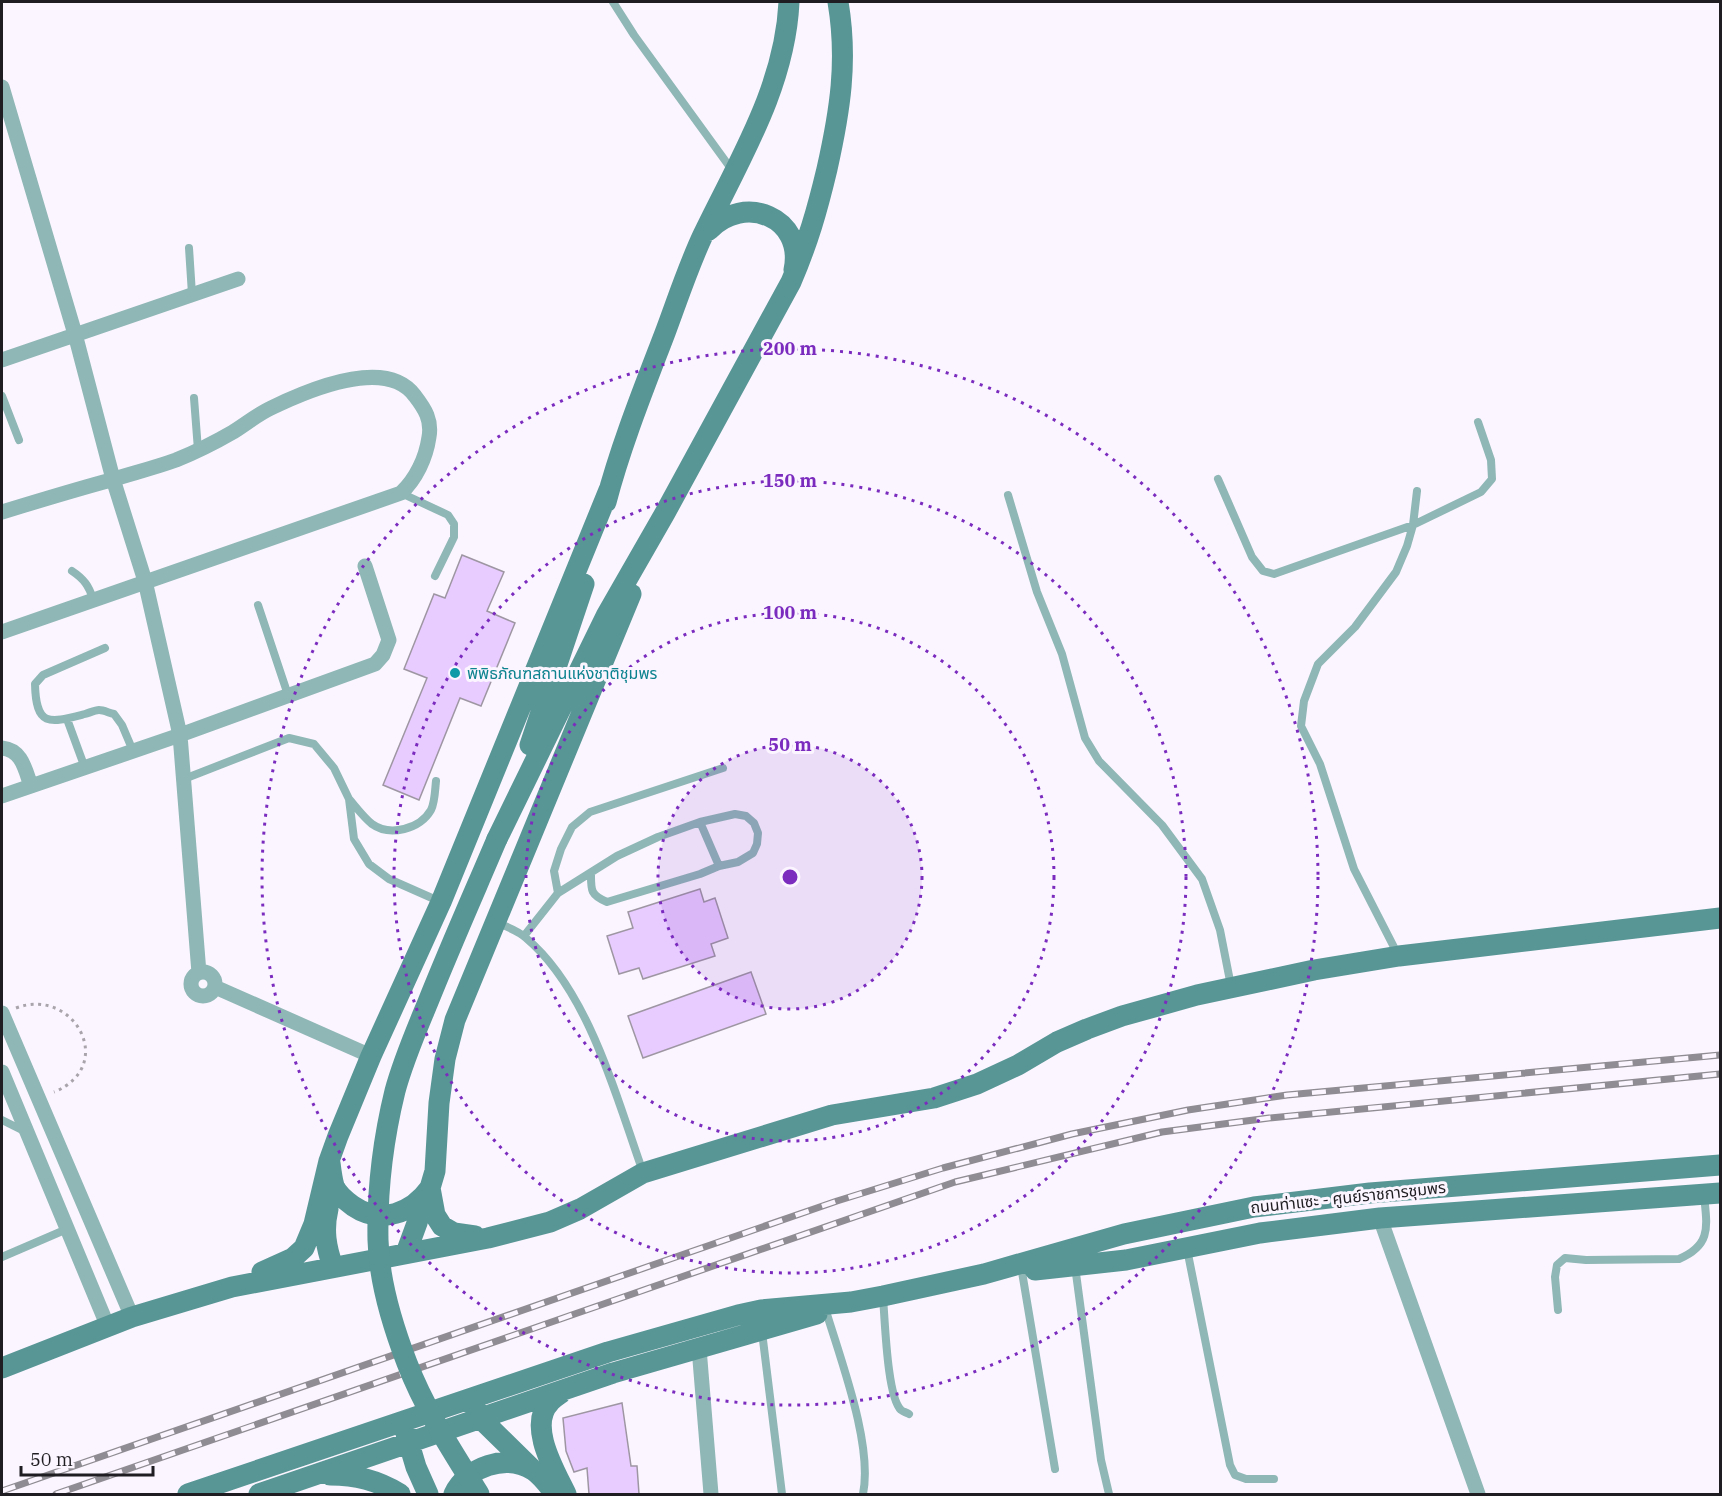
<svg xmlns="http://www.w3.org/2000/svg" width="1722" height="1496" font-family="'IBM Plex Serif','Noto Sans Thai',serif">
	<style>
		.building { fill: #e8cbff; stroke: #9e97a3; stroke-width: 1.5 }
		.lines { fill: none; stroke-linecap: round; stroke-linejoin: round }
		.path { stroke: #a9a4ac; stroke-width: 3; stroke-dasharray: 3 4.5; stroke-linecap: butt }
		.lane { stroke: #8fb7b5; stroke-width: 8 }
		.street { stroke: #8fb7b5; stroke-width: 15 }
		.secondary { stroke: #589695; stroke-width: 21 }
		.rail-casing { stroke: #908c93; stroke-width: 7 }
		.rail { stroke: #fbf5ff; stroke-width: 4.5; stroke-dasharray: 14; stroke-linecap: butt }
		.secondary-bridge { stroke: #589695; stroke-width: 21 }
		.ring { fill: none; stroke: #7b2cbf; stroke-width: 3; stroke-dasharray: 3 6 }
		.culture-dot { fill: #0f9aa8; stroke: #fbf5ff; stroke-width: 2 }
		.labels { text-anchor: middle; stroke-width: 6; stroke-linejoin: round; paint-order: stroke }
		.culture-label { font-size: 16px; fill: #0d838f; stroke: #fbf5ff; text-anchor: start }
		.street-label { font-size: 16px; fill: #1f1d21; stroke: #fbf5ff }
		.centre { fill: #7b2cbf; stroke: #fbf5ff; stroke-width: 3 }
		.ring-label { font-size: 18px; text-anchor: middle; font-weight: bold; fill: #7b2cbf; stroke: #fbf5ff; stroke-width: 6; stroke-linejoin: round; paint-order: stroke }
	</style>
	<rect width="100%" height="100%" fill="#fbf5ff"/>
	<path class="building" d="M 462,555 L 504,572 L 487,611 L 515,623 L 481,706 L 460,698 L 419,800 L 383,785 L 427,678 L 404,669 L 434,594 L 445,598 Z
		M 700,889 L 704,902 L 715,898 L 728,938 L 711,944 L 715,956 L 643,979 L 639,968 L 619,974 L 607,936 L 633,928 L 628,912 Z
		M 751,972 L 766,1014 L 643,1058 L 628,1016 Z
		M 622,1403 L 631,1466 L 637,1466 L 639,1494 L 589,1494 L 587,1468 L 574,1472 L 566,1451 L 563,1418 Z"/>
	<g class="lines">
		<path class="path" d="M 16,1008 C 74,986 118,1066 54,1092"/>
		<path class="lane" d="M 613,2 L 634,35 L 732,170
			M 189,248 L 192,294
			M 2,396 L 19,440
			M 194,398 L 198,450
			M 1218,479 L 1252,557 L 1263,571 L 1274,574 L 1413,525 L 1481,492 L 1492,479 L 1491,460 L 1478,422
			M 401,493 L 448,515 L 454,524 L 454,537 L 435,576
			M 1008,495 L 1037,592 L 1062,654 L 1085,738 L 1099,761 L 1162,825 L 1202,879 L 1220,930 L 1231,986
			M 72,571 C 84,579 89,586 93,599
			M 258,605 L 288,695
			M 105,648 L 43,675 L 35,684 C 36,728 50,723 85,714 C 89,713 95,710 99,710 C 104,710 109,713 114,714 L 122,725 L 133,751
			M 67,719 L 85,768
			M 184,779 L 289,738 L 314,744 L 334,768 L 349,799 L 354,839 L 369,864 L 389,879 L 441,902
			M 349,799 C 356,807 364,818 372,824 C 390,837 420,829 431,810 C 435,802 435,790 436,781
			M 700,822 L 719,866
			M 558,893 L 554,871 L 561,849 L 572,827 L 590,812 L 723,768
			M 498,923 C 507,927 519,931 526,938 C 589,991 616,1097 643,1172
			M 524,936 L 558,893 L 617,856 L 658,837 L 700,822 L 735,814 L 746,816 L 754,823 L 758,833 L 757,844 L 753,853 L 738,862 L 719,866 L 700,874 L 607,902 C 590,895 591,890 591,873
			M 1397,953 L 1354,869 L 1320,764 L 1301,726 L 1304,701 L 1318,664 L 1355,627 L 1396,572 L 1407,546 L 1413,525 L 1417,491
			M 2,1120 L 26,1132
			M 1187,1249 L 1230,1465 L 1235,1475 L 1246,1479 L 1274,1479
			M 2,1257 L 67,1229
			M 1075,1266 L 1101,1460 L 1109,1494
			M 1022,1272 L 1055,1469
			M 883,1298 C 885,1319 887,1397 901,1410 C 903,1412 906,1412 909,1414
			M 1558,1310 L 1555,1277 L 1557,1265 L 1565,1258 L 1586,1260 L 1679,1259 C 1712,1245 1707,1226 1704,1195
			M 826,1311 C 841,1361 873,1445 863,1494
			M 762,1332 L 782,1494"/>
		<path class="street" d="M 2,87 L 75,334 L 113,479 L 145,581 L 180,735 L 199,973
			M 2,360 L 238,279
			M 2,512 C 38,501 74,490 111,480 C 133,473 154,468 176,460 C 196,452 214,443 233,432 C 246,424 258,414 271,408 C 306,391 386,356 415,396 C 425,409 432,420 429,437 C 426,458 416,479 401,493 L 2,632
			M 2,748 C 22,750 25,769 31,786
			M 2,796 L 180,735 L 375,664 L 383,655 L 389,640 L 365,566
			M191 984a12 12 0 1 1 24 0a12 12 0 1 1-24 0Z
			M 215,987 L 371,1056
			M 2,1013 L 132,1317
			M 2,1072 L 108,1327
			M 1380,1218 L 1478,1494
			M 699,1348 L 711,1494"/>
		<path class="secondary" d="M 709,230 C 744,193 805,217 794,270
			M 606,502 C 621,445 644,388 665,333 C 677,301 688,267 703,235 C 739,160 785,87 789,2
			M 530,745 L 584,584
			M 497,839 L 606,616 L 665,513 L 791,282 C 808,242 817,211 827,169 C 840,111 848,61 838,2
			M 330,1163 C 331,1171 332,1179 334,1186 C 338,1195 346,1201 353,1206 C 381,1225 412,1213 430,1188
			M 328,1209 C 323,1230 326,1247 333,1267
			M 475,1236 L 454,1233 L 442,1226 L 435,1215 L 430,1188 L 435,1171 L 439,1103 L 445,1059 L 455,1020 L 631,594
			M 406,1253 L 417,1223 L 422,1199
			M 1035,1270 L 1126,1260 L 1260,1233 L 1380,1218 L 1720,1193
			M 262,1272 L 293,1258 L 304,1248 L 314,1224 L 329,1161 L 338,1136 L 371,1056 L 441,902 L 609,490
			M 2,1368 L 132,1317 L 232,1287 L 488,1238 L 550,1222 L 580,1209 L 643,1173 L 832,1115 L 934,1098 L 977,1084 L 1018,1065 L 1057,1042 L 1087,1029 L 1122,1016 L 1197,995 L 1314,970 L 1399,956 L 1720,918
			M 561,1393 C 557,1396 553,1398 550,1402 C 527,1425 555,1471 566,1494
			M 475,1408 L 480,1418 L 531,1468
			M 405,1430 L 416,1467 L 428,1494
			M 330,1475 C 356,1475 377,1480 400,1494
			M 188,1494 L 608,1352 L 738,1315 L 761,1310 L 851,1302 L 883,1296 L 984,1274 L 1124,1234 L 1254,1207 L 1370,1193 L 1720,1165
			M 259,1494 L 613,1373 L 817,1314
			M 454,1494 C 467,1467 506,1453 533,1470 C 542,1476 549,1486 555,1494"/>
		<g class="rail-casing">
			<path id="rail" d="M 2,1491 L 837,1201 L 943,1168 L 1072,1134 L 1188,1110 L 1287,1095 L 1720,1055
				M 56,1494 L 955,1182 L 1162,1132 L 1269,1118 L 1720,1074"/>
		</g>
		<use href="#rail" class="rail"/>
		<path class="secondary-bridge" d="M 479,1494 C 453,1452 425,1410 407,1363 C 392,1324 379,1282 378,1240 C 377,1190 383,1140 395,1091 C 403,1061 416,1031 428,1002 C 450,947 474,893 497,839"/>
	</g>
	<circle cx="790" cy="877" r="132" fill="#7b2cbf" fill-opacity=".12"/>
	<g class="ring">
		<circle cx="790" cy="877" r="132"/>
		<circle cx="790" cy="877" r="264"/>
		<circle cx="790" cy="877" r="396"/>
		<circle cx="790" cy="877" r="528"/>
	</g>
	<circle class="culture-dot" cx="455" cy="673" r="6"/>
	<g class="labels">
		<g class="culture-label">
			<text x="467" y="679">พิพิธภัณฑสถานแห่งชาติชุมพร</text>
		</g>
		<g class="street-label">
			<text transform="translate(1348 1197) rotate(-6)" y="6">ถนนท่าแซะ - ศูนย์ราชการชุมพร</text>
		</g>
	</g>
	<circle cx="790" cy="877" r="9" class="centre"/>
	<g class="ring-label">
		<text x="790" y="355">200 m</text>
		<text x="790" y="487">150 m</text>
		<text x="790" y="619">100 m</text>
		<text x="790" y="751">50 m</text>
	</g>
	<rect width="1722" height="1496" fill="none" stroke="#1f1d21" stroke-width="6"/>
	<path d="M21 1466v9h132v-9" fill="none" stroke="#1f1d21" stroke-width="3"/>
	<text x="30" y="1466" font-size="18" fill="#1f1d21" stroke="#fbf5ff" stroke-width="4.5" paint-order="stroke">50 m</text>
</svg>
